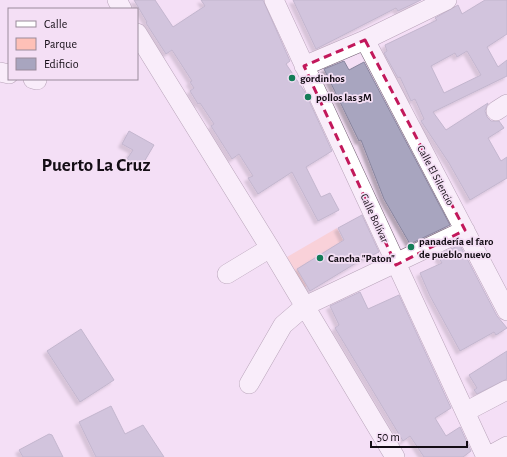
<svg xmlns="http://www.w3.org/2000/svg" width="507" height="457" font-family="'Alegreya Sans',sans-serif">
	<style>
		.green { fill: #fec0b7 }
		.building { fill: #a8a5bf; stroke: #88859e; fill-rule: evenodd; filter: url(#shadow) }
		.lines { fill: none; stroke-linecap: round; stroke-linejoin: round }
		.minor-casing { stroke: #705e71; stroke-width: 20 }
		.minor { stroke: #fff; stroke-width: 19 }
		.marked { fill: none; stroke: #c2185b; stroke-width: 3; stroke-dasharray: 8 5; stroke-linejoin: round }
		.poi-dot { fill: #147d58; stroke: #f4dff5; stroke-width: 1.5 }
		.labels { text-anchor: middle; stroke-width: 3.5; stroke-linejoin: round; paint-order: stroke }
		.poi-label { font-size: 11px; font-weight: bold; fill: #140d15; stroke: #f4dff5; text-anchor: start }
		.street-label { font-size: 11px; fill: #140d15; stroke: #f4dff5 }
		.town-label { font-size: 19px; font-weight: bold; fill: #140d15; stroke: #f4dff5 }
	</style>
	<defs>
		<filter id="shadow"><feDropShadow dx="-3.5" dy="3.5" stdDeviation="1" flood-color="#0004"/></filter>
	</defs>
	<rect width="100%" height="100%" fill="#f4dff5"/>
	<path class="green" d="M 337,228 L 353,260 L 304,288 L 287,257 Z"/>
	<path class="building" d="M 134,0 L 155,0 L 173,27 L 205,6 L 201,0 L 263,0 L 290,61 L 286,64 L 305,92 L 332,151 L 306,167 L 321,197 L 330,193 L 339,210 L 318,221 L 292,172 L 258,194 L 248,178 L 253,176 L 239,154 L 232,159 L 211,126 L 214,124 L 200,103 L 198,104 L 190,91 L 194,88 L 190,82 L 192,81 L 172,50 L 166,54 L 146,23 L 147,22 Z
		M 293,0 L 421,0 L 398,11 L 396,8 L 316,49 Z
		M 485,0 L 507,0 L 507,34 L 487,47 L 498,67 L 507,60 L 507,76 L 433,112 L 446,130 L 488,103 L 485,111 L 487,117 L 491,121 L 499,121 L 504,128 L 488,138 L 501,161 L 507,157 L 507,178 L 470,200 L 449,163 L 421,121 L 424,119 L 415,99 L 411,101 L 400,77 L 398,78 L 384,53 L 387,51 L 385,45 L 437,20 L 435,18 L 458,5 L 462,14 ZM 467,51 L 481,75 L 444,93 L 431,66 L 455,53 L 457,57 Z
		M 344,61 L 349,70 L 364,62 L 450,225 L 410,244 L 384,199 L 361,140 L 359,141 L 324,69 Z
		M 129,131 L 154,145 L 141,167 L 127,159 L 133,150 L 122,144 Z
		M 362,215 L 379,252 L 366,258 L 366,257 L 310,291 L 297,269 L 344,240 L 338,228 Z
		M 460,245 L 497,316 L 507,328 L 496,335 L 494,332 L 460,351 L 430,296 L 420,273 L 442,263 L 437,255 Z
		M 360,292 L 368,309 L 399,295 L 451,408 L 435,418 L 446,436 L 460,427 L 471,451 L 463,457 L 424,457 L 410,436 L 403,441 L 394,426 L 335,328 L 339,325 L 330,306 Z
		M 81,329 L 114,380 L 80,402 L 47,351 Z
		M 507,351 L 507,379 L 477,394 L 474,390 L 477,388 L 469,375 Z
		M 111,406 L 125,434 L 143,425 L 164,457 L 96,457 L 79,422 Z
		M 49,434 L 52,435 L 63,457 L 23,457 L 19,450 Z"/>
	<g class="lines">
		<g class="minor-casing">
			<path id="minor" d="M 117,0 L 122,9
				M 274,0 L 486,457
				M 137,33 L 270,248 L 395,457
				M 365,40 L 507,311
				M 304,66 L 365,40 L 447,0
				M 0,72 L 9,74
				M 33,79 L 37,80
				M 496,111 L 507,104
				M 227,274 L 270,248
				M 249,384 L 283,325 L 305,306 L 465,230
				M 465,412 L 507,390
				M 487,457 L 507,446"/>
		</g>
		<use href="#minor" class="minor"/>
	</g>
	<path d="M0 0H507V457H0ZM 365,40 L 465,230 L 396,265 L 304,66 Z" fill="#f4dff5" fill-opacity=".55" fill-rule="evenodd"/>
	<path class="marked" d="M 365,40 L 465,230 L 396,265 L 304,66 Z"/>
	<g class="poi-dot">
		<circle cx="292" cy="78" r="4"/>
		<circle cx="308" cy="97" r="4"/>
		<circle cx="411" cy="247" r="4"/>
		<circle cx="320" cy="258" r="4"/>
	</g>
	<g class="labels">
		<g class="poi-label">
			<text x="300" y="82">gordinhos</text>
			<text x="316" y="101">pollos las 3M</text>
			<text x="419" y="245">panadería el faro<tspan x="419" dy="13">de pueblo nuevo</tspan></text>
			<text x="328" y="262">Cancha "Paton"</text>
		</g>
		<g class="street-label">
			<text transform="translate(436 175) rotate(62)" y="4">Calle El Silencio</text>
			<text transform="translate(375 218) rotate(65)" y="4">Calle Bolívar</text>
		</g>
		<g class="town-label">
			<text x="96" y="171">Puerto La Cruz</text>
		</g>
	</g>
	<rect x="8" y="8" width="130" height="72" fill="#f4dff5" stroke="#9a8b9b"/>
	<rect x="16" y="21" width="20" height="6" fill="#ffffff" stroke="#9a8b9b"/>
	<text x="44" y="28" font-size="12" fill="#140d15">Calle</text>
	<rect x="16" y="38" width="20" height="12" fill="#fec0b7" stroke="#9a8b9b"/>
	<text x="44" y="48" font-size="12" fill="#140d15">Parque</text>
	<rect x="16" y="58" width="20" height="12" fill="#a8a5bf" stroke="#9a8b9b"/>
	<text x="44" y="68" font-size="12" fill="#140d15">Edificio</text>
	<path d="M371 441v6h96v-6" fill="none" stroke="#140d15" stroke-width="2"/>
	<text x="377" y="441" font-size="12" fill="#140d15" stroke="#f4dff5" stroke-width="3" paint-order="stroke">50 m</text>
</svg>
